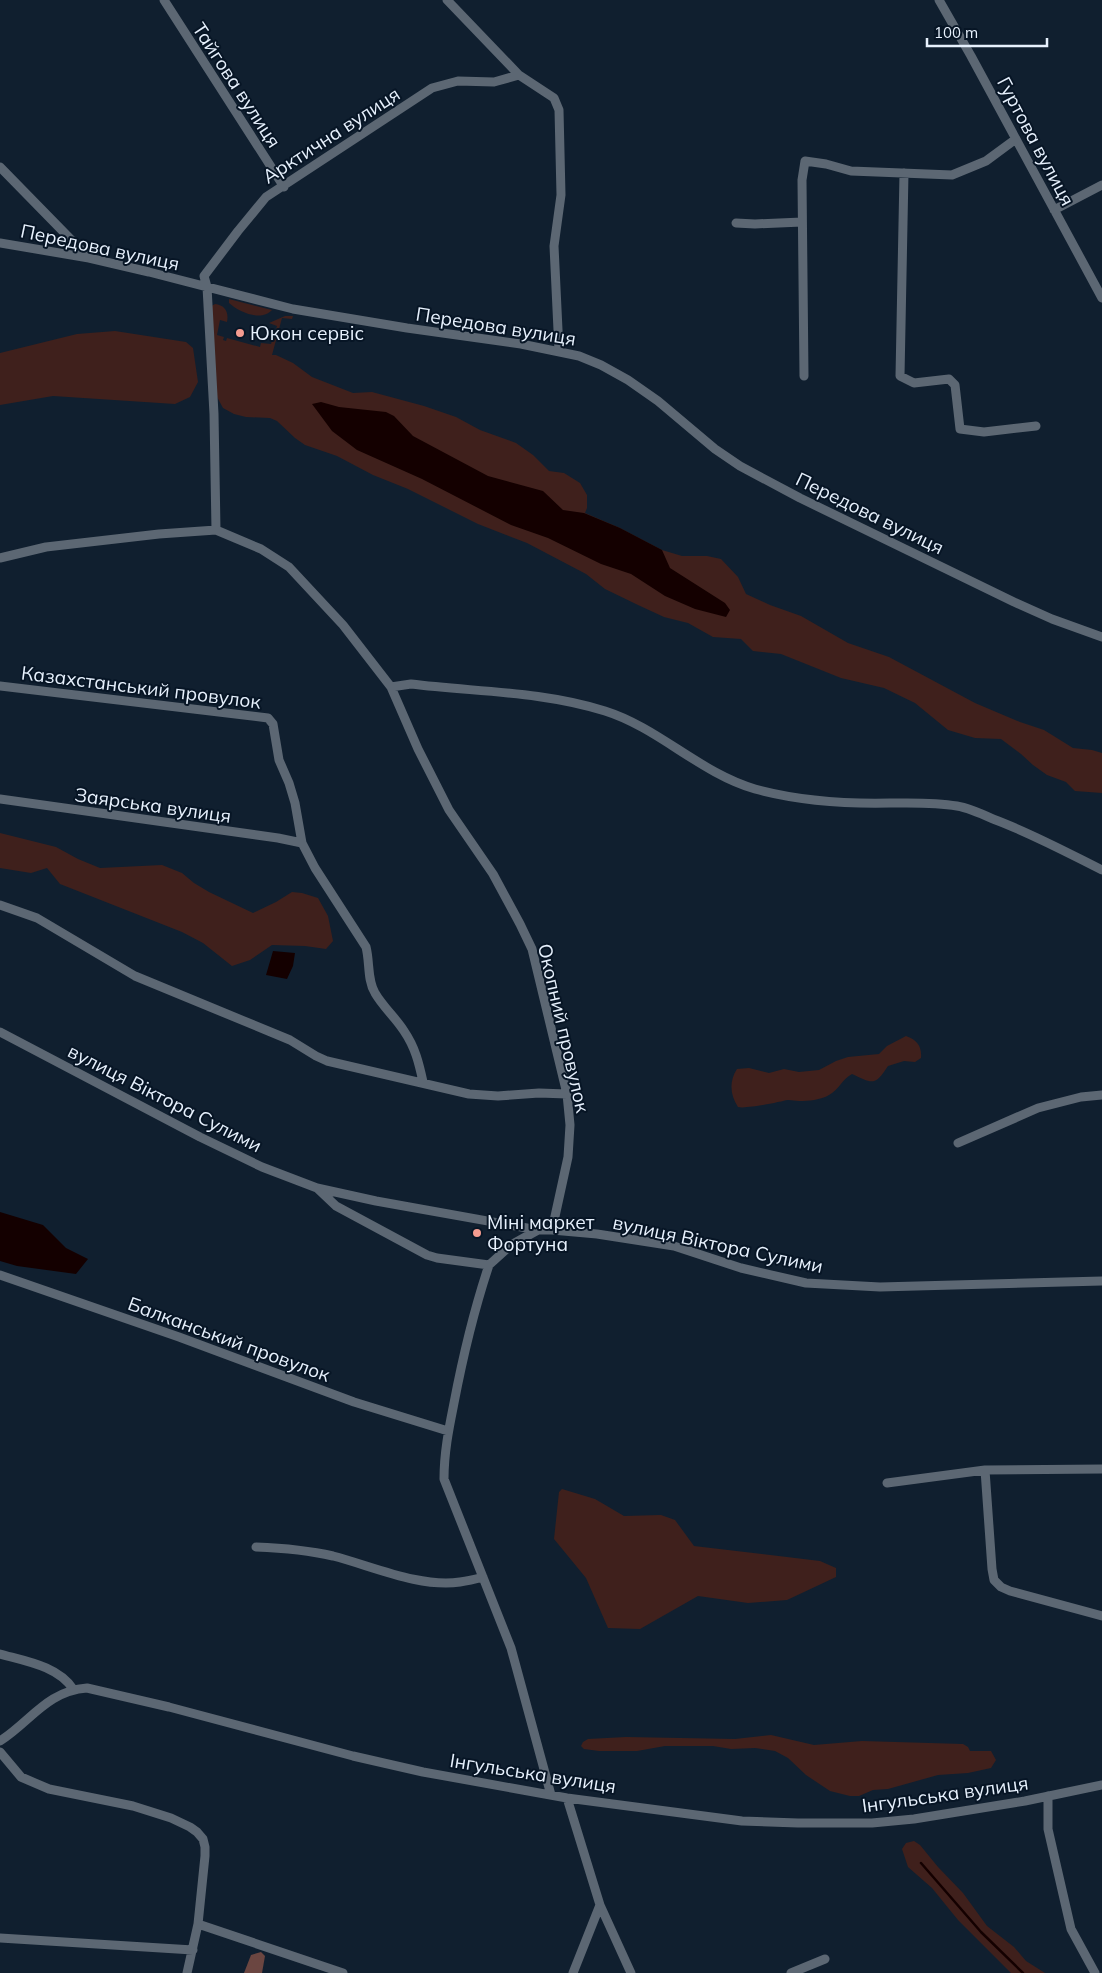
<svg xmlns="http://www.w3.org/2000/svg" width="1102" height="1973" font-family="Mulish,sans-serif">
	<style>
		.green { fill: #3f201c }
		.forest { fill: #6b4641 }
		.water { fill: #140000 }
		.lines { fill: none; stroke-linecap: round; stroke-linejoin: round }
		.stream { stroke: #140000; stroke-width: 2.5 }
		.minor { stroke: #5c6773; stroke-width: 9 }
		.poi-dot { fill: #f59c90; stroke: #071525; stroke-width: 2 }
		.labels { text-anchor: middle; stroke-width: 4; stroke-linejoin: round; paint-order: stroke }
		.street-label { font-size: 19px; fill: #e7f1fd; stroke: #071525 }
		.poi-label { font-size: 19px; fill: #e7f1fd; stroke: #071525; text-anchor: start }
	</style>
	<rect width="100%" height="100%" fill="#101f2f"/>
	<path class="green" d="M 229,299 L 272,310 C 261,322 239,312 229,303 Z
		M 215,304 C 225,305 229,312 227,322 L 220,320 L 217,335 L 224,337 L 223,340 L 226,341 L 227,338 L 260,347 L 261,343 L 271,344 L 277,326 L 269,323 L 285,316 L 293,316 L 292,319 L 282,318 L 272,355 L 276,355 L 293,363 L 312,377 L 353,393 L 372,392 L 424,406 L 456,417 L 480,430 L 516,443 L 533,455 L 549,471 L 564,473 L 580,483 L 587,495 L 587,508 L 585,513 L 620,528 L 662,550 L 682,556 L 707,556 L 721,559 L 738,577 L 746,594 L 770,605 L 801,616 L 848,643 L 889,657 L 975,703 L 1020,722 L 1044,730 L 1073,748 L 1092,750 L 1102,753 L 1102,793 L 1075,791 L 1066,782 L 1047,775 L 1033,765 L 1021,754 L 1001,739 L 975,738 L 948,730 L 915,703 L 884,688 L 841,678 L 781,654 L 753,651 L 741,639 L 713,637 L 688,623 L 664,617 L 638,605 L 605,589 L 586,574 L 527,543 L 478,524 L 408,489 L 373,475 L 337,456 L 305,445 L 295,438 L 277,421 L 270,418 L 246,417 L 234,414 L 223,408 L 217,397 L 210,307 Z
		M 115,331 L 186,342 L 193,348 L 198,382 L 190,397 L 175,404 L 53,396 L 0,405 L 0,353 L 77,334 Z
		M 0,833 L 56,847 L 78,859 L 100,868 L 162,865 L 182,873 L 194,883 L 209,892 L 253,913 L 276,902 L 292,892 L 302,893 L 318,898 L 328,916 L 333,941 L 326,949 L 305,946 L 272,945 L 250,960 L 232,966 L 203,943 L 182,932 L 60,884 L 47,868 L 31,873 L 0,868 Z
		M 906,1036 C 917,1040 922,1046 921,1058 L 915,1062 L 904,1061 L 888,1066 C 875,1086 873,1084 852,1074 C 842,1079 839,1090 829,1095 C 821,1100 808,1101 799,1101 C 794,1101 788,1099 783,1101 C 774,1103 746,1109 738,1107 C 730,1095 729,1081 737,1069 L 749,1068 L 769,1073 L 784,1069 L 799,1072 L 819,1070 L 836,1061 L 848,1057 L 879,1054 L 887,1046 Z
		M 562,1489 L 595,1499 L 624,1516 L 661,1515 L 675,1520 L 694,1546 L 820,1561 L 836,1568 L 836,1577 L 787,1600 L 748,1603 L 698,1596 L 640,1629 L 608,1628 L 586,1578 L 554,1539 L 559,1492 Z
		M 771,1735 L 814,1745 L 862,1741 L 963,1744 L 968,1747 L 970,1751 L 991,1751 L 996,1760 L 991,1768 L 968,1773 L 938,1775 L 888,1789 L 873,1790 L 859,1796 L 850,1796 L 830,1791 L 806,1775 L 788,1758 L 775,1751 L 755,1748 L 731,1749 L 713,1746 L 665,1746 L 637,1751 L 599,1751 L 584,1749 L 581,1746 L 583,1742 L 588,1739 L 626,1737 L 735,1739 Z
		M 914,1841 L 920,1845 L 938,1867 L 963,1893 L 987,1926 L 1014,1947 L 1026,1961 L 1045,1973 L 1011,1973 L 958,1920 L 932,1888 L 908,1867 L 902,1849 L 906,1843 Z"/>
	<path class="forest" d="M 261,1952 L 265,1956 L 262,1973 L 244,1973 L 251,1955 Z"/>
	<path class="water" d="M 321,402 L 339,407 L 386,412 L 394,416 L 413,436 L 488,476 L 543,491 L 563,510 L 584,513 L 620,528 L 662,550 L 670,568 L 725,603 L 730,610 L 726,617 L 695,609 L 665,596 L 631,574 L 601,564 L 548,538 L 511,525 L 422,479 L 357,450 L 332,431 L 312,404 Z
		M 273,951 L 295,953 L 293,966 L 287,979 L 266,975 Z
		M 0,1212 L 43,1225 L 66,1248 L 88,1259 L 76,1274 L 17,1266 L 0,1261 Z"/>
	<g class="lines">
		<path class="stream" d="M 921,1863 L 981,1932 L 1023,1973"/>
		<path class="minor" d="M 164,0 L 284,187
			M 447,0 L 519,75 L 554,98 L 559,110 L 561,195 L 554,246 L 559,351
			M 939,0 L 971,56 L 1102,298
			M 0,167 L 89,258
			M 904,173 L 900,376 L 914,383 L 949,379 L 955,385 L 960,429 L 984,432 L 1036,426
			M 1054,210 L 1102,185
			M 736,223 L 755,224 L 802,222
			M 0,243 L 89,258 L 149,272 L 293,309 L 407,328 L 521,344 L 579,356 L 601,365 L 628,380 L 658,401 L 715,449 L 740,466 L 800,498 L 1014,602 L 1052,619 L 1102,637
			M 804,376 L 802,180 L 805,161 L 826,164 L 851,171 L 952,175 L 986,161 L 1016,139
			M 216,530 L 214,414 L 207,287 L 204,276 L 238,231 L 266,197 L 432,88 L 458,81 L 494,82 L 519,75
			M 0,558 L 46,547 L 159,534 L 216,530 L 261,549 L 289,567 L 343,625 L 391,687 L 418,749 L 449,810 L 493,874 L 520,924 L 532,949 L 567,1094 L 570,1125 L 568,1157 L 552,1230
			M 0,686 L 268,718 L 273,724 L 279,760 L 289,783 L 295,803 L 302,843 L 315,868 L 366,947 C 370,962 367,980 375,993 C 383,1007 396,1018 404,1031 C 415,1047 419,1063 423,1082
			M 391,687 L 411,684 C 475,692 542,691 605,711 C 659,728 700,773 755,789 C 799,801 844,804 890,803 C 913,803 934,802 957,806 C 969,808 982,814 993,819 C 1031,833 1066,852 1102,870
			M 0,799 L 278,838 L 302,843
			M 0,905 L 37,918 L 135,976 L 290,1040 L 316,1056 L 327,1061 L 469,1094 L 498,1096 L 539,1093 L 567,1094
			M 0,1032 L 200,1137 L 262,1167 L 317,1188 L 336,1206 L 427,1255 L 437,1258 L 489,1265 L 511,1245 L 538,1230 L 552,1230 L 597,1234 L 674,1246 L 741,1268 L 806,1283 L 880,1287 L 1102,1281
			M 958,1143 L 1038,1108 L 1081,1097 L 1102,1095
			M 317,1188 L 376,1201 L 538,1230
			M 489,1265 C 474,1310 463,1356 454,1403 C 449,1428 444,1452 444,1479 L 511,1648 L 551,1795
			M 0,1275 L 179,1337 L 354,1402 L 448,1431
			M 985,1470 L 992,1569 L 994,1580 L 1001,1587 L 1010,1591 L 1102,1616
			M 887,1483 L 985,1470 L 1102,1469
			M 256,1547 C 282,1548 307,1550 333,1556 C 372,1566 420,1588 460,1582 C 468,1581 476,1579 483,1577
			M 0,1654 C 25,1661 58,1666 73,1689
			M 0,1741 C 31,1721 47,1691 87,1688 L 169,1707 L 353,1756 L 423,1772 L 567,1798 L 742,1821 L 798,1823 L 872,1823 L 914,1819 L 1025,1801 L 1102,1785
			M 0,1752 L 21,1777 L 49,1789 L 133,1806 L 171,1818 L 190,1827 L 197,1832 L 203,1839 L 205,1847 L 205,1856 L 198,1924 L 187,1973
			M 1048,1796 L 1048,1829 L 1071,1929 L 1095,1973
			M 567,1798 L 600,1905 L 573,1973
			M 600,1905 L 631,1973
			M 198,1924 L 343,1973
			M 0,1938 L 193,1950
			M 791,1973 L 825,1959"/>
	</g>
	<g class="poi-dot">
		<circle cx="240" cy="333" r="5"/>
		<circle cx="477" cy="1233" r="5"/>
	</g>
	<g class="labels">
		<g class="street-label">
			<text transform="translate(237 85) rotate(57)" y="7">Тайгова вулиця</text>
			<text transform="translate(331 135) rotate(-33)" y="7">Арктична вулиця</text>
			<text transform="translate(1036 141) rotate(62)" y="7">Гуртова вулиця</text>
			<text transform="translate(100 247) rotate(12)" y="7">Передова вулиця</text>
			<text transform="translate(496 326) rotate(9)" y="7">Передова вулиця</text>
			<text transform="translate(870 513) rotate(26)" y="7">Передова вулиця</text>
			<text transform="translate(141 687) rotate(7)" y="7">Казахстанський провулок</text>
			<text transform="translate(153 805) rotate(8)" y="7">Заярська вулиця</text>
			<text transform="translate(564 1028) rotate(77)" y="7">Окопний провулок</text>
			<text transform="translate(165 1098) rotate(27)" y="7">вулиця Віктора Сулими</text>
			<text transform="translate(718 1244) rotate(12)" y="7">вулиця Віктора Сулими</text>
			<text transform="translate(229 1339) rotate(20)" y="7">Балканський провулок</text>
			<text transform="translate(533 1773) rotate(9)" y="7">Інгульська вулиця</text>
			<text transform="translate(945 1794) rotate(-8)" y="7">Інгульська вулиця</text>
		</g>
		<g class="poi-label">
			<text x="250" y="340">Юкон сервіс</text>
			<text x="487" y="1229">Міні маркет<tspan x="487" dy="22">Фортуна</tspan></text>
		</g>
	</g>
	<path d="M927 38v8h120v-8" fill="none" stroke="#e7f1fd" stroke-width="2.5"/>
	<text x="934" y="38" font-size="15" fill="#e7f1fd" stroke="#071525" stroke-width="4" paint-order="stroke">100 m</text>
</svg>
